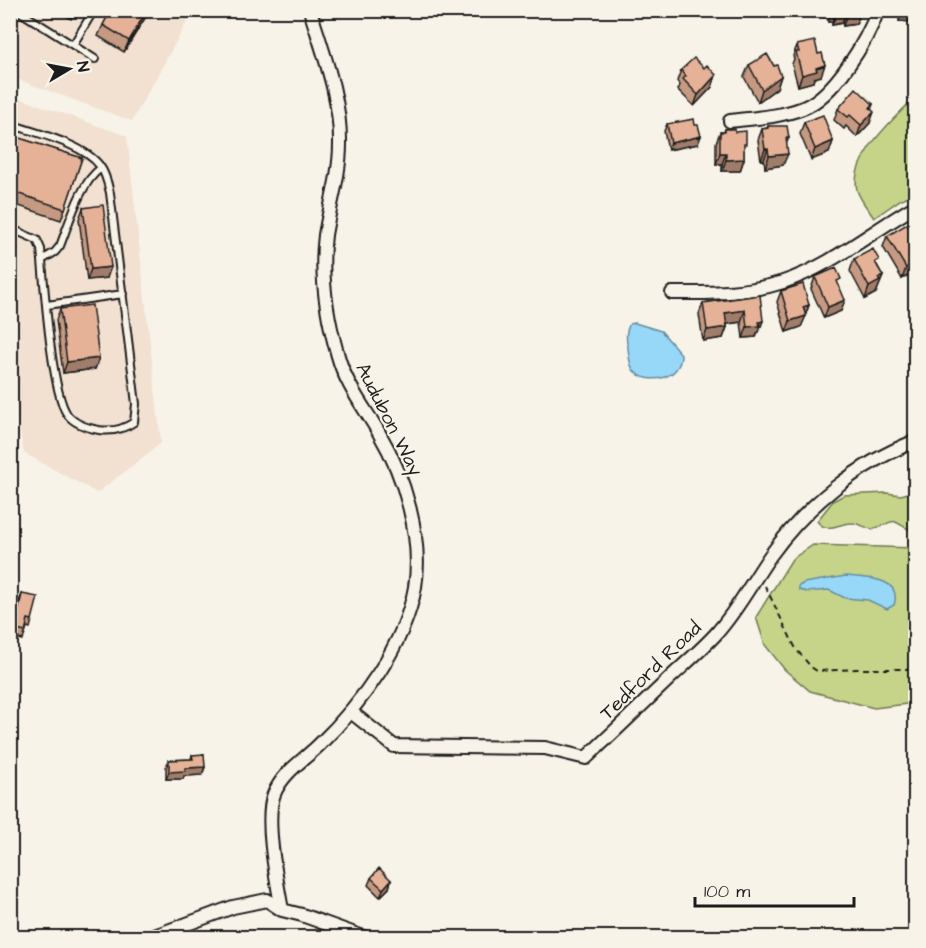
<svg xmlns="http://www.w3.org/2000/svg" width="926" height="948" font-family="'Architects Daughter',sans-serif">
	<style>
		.built { fill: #f2e0d0 }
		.green { fill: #c5d488; stroke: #707852; stroke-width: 1.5 }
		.water { fill: #97d8f9; stroke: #668da1; stroke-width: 1.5 }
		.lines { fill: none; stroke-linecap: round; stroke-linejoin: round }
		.service-casing { stroke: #1c1c1c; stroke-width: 10 }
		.minor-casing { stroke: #1c1c1c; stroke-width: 16 }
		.path { stroke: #1c1c1c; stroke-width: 2; stroke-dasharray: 6 4.5; stroke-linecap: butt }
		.service { stroke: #f7f3e8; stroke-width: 6 }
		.minor { stroke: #f7f3e8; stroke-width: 12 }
		.wall { fill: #c59982; stroke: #1c1c1c; stroke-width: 1.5 }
		.shaded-wall { fill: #a07d6a; stroke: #1c1c1c; stroke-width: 1.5 }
		.building { fill: #e5b297; stroke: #1c1c1c; stroke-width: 1.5 }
		.labels { text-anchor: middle; stroke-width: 4.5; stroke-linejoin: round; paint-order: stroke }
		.street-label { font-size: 20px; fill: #1c1c1c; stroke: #f7f3e8 }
	</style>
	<rect width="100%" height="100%" fill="#f7f3e8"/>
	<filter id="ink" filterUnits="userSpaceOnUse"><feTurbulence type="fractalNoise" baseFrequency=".0167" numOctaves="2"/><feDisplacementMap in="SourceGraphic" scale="12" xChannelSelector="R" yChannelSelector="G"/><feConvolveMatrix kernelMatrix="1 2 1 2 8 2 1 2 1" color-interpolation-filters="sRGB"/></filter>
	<g filter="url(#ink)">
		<path class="built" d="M 10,11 L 193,11 L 132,121 L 11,77 Z
			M 10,95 L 127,136 L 161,443 L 97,493 L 24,453 L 10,375 Z"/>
		<path class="green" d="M 915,97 L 915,193 L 900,200 L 874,218 C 868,209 860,200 857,190 C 849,157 895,118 915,97 Z
			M 913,482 L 915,482 L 915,531 L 913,532 C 885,515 899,522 872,529 C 867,528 859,524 853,523 C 840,522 827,535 817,521 L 833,501 L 844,495 L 887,493 L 901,495 L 908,493 Z
			M 813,545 L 915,548 L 915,703 L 874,708 L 810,691 L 785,670 L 765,645 L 756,617 L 792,559 Z"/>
		<path class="water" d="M 635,323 L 661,331 L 681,354 C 682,379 648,386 634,371 C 629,365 629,355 628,348 C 626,340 625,331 630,324 Z
			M 846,576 C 863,578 903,576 894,605 L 887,609 L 868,600 L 845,598 L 829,590 L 807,592 L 799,590 L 799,586 L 804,583 Z"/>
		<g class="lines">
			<g class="service-casing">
				<path id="service" d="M 17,10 L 95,59
					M 73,45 L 94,10
					M 10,124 C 36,133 84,144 100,166 C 106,174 108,184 110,193 L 136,404 L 134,422 C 124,429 113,432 99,430 C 88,428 74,424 67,414 C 51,391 44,281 41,249 L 37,240 L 10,228
					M 42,260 L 55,252 L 60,246 C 70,221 80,183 101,168
					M 47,305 L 123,294"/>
			</g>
			<g class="minor-casing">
				<path id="minor" d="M 730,121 C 754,118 780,117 803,108 C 834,96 867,41 878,10
					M 672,293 C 709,293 747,294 783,282 C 831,266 872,231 916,206
					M 351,712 L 394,746 L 545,748 L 586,758 C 615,731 644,703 672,676 C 687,662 702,649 715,635 C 737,611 752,582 770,556 C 806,506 858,463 916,441
					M 282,910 C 277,882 264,819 274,794 C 283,772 304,760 320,744 C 361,704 405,645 415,587 C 423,538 404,475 379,433 C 364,407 346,385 338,356 C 327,318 320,274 325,235 C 330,204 340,175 340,144 C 341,98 323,53 310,10
					M 149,938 L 233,907 L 267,900 L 282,910 L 302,915 L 366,938"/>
			</g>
			<path class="path" d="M 765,586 L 796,649 L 811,667 L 817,671 L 856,669 L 916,669"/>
			<use href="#service" class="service"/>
			<use href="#minor" class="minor"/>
		</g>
		<path class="wall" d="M 57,10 L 77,10 L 71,19 Z
			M 111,10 L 150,10 L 124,52 L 98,36 L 103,25 Z
			M 823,10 L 859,10 L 856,24 L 843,26 L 842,23 L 832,25 L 832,22 L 828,22 L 827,17 L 824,17 Z
			M 900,10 L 915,10 L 915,22 L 899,21 Z
			M 797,45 L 821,76 L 814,78 L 813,82 L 798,86 L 792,64 L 794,59 L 793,56 Z
			M 749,65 L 774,66 L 781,76 L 777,88 L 758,102 L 744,77 Z
			M 704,68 L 716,75 L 712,87 L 694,106 L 678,90 L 680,85 L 677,81 L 681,70 Z
			M 873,104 L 871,110 L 870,123 L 857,137 L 846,126 L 844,129 L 834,120 L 838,109 Z
			M 804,122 L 833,141 L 829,153 L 811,160 L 800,134 Z
			M 667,124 L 698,144 L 668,150 L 664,131 Z
			M 768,126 L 789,138 L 786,144 L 783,165 L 765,168 L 764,160 L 761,160 L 758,140 L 762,129 L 767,128 Z
			M 725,129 L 735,132 L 744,151 L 744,159 L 740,171 L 722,171 L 722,164 L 716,164 L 716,143 L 720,132 L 724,132 Z
			M 10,135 L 82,158 L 61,220 L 10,203 Z
			M 83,208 L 107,278 L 87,280 L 79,219 Z
			M 913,235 L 911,241 L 913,273 L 902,279 L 883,247 L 887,236 Z
			M 854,259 L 877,265 L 883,276 L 876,293 L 865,299 L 850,271 Z
			M 815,277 L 839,286 L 841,311 L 824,318 L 811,289 Z
			M 781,291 L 809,305 L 801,327 L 786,332 L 777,302 Z
			M 760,295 L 759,332 L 757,333 L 756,337 L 743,338 L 741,322 L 727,324 L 727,327 L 723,338 L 703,341 L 699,314 L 703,303 Z
			M 60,309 L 99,358 L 95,369 L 63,373 L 56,320 Z
			M 22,594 L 32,620 L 30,628 L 27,627 L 23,640 L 11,637 L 19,601 Z
			M 192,755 L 205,767 L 202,775 L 184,776 L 183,779 L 166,779 L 166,767 L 169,760 L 191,759 Z
			M 371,878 L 391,880 L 389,888 L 380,897 L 368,885 Z"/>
		<path class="shaded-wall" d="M 147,10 L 150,10 L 124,52 L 129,41 Z
			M 827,10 L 829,10 L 827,17 L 824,17 Z
			M 903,10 L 915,11 L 915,22 L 899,21 Z
			M 832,11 L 836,11 L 832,22 L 828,22 Z
			M 846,12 L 842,23 L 832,25 L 837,13 Z
			M 860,13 L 856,24 L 843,26 L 847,14 Z
			M 825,65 L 821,76 L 814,78 L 813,82 L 798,86 L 802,75 L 816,68 Z
			M 716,75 L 712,87 L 694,106 L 698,95 Z
			M 781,76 L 777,88 L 758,102 L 762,90 Z
			M 874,112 L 870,123 L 857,137 L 861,125 Z
			M 701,136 L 698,144 L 668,150 L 671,143 Z
			M 833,141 L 829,153 L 811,160 L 815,149 Z
			M 765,149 L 768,149 L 764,160 L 761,160 Z
			M 720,153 L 726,153 L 722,164 L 716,164 Z
			M 788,154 L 783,165 L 765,168 L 769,156 Z
			M 744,159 L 740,171 L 722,171 L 726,160 Z
			M 915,254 L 915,266 L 913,273 L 902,279 L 906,268 L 913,255 Z
			M 111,267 L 107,278 L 87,280 L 91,269 Z
			M 883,276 L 876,293 L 865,299 L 869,287 L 878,278 Z
			M 845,300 L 841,311 L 824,318 L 828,307 Z
			M 809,305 L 805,316 L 803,307 Z
			M 745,310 L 741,322 L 721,325 L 725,313 Z
			M 806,316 L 801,327 L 786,332 L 790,321 Z
			M 763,321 L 759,332 L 757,333 L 756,337 L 743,338 L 747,327 L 759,322 Z
			M 727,327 L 723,338 L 703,341 L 707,330 Z
			M 99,358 L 95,369 L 63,373 L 67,362 Z
			M 205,767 L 202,775 L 184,776 L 183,779 L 166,779 L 169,772 L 185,768 Z
			M 391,880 L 389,888 L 380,897 L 383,889 Z"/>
		<path class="building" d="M 111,10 L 147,10 L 129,41 L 103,25 Z
			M 832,10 L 859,10 L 860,13 L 847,14 L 846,12 L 837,13 L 836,11 Z
			M 815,41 L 818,54 L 822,53 L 825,65 L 816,68 L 817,71 L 802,75 L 796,52 L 799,52 L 797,45 Z
			M 767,54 L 774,66 L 777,65 L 781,76 L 762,90 L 749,65 Z
			M 694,58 L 704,68 L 707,65 L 716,75 L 698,95 L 683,79 L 686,76 L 681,70 Z
			M 856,88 L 873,104 L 870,108 L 874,112 L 861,125 L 850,115 L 848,117 L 838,109 Z
			M 823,115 L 833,141 L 815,149 L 804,122 Z
			M 694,119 L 695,125 L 698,125 L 701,136 L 671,143 L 667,124 Z
			M 768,126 L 787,126 L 789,138 L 786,138 L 788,154 L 769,156 L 768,149 L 765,149 L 762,129 L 768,128 Z
			M 725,129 L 735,129 L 735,132 L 746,131 L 746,144 L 744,144 L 744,159 L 726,160 L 726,153 L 720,153 L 720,132 L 725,132 Z
			M 10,135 L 82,158 L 65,209 L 10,191 Z
			M 103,205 L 111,267 L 91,269 L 83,208 Z
			M 907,224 L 913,235 L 909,238 L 915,248 L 915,254 L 913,255 L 915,259 L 915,262 L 906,268 L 887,236 Z
			M 873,249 L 879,260 L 875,262 L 883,276 L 878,278 L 880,281 L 869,287 L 854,259 Z
			M 836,268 L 841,279 L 837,281 L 845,300 L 828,307 L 815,277 Z
			M 803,284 L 809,305 L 803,307 L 806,316 L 790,321 L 781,291 Z
			M 760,295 L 763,321 L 759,322 L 760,326 L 747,327 L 745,310 L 725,313 L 727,327 L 707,330 L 703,303 Z
			M 92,305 L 99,358 L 67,362 L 60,309 Z
			M 22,594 L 38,597 L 32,620 L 28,619 L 25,632 L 14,629 Z
			M 204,754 L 205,767 L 185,768 L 185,771 L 169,772 L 169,760 L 193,759 L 192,755 Z
			M 379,868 L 391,880 L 383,889 L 371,878 Z"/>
	</g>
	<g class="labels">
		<g class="street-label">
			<text transform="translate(390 419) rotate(63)" y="7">Audubon Way</text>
			<text transform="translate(650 670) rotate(-44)" y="7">Tedford Road</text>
		</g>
	</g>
	<rect width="926" height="948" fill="none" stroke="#f7f3e8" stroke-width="36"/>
	<rect x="18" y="18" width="890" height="912" fill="none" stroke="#1c1c1c" stroke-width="2" filter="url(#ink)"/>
	<g transform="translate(69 69) rotate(80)" stroke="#f7f3e8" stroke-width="4.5" paint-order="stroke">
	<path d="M0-4.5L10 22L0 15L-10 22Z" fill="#1c1c1c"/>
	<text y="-9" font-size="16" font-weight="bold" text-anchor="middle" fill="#1c1c1c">N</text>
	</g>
	<path d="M695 897v9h159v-9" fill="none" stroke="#1c1c1c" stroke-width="3"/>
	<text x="704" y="897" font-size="18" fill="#1c1c1c" stroke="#f7f3e8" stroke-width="4.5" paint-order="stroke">100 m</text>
</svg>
